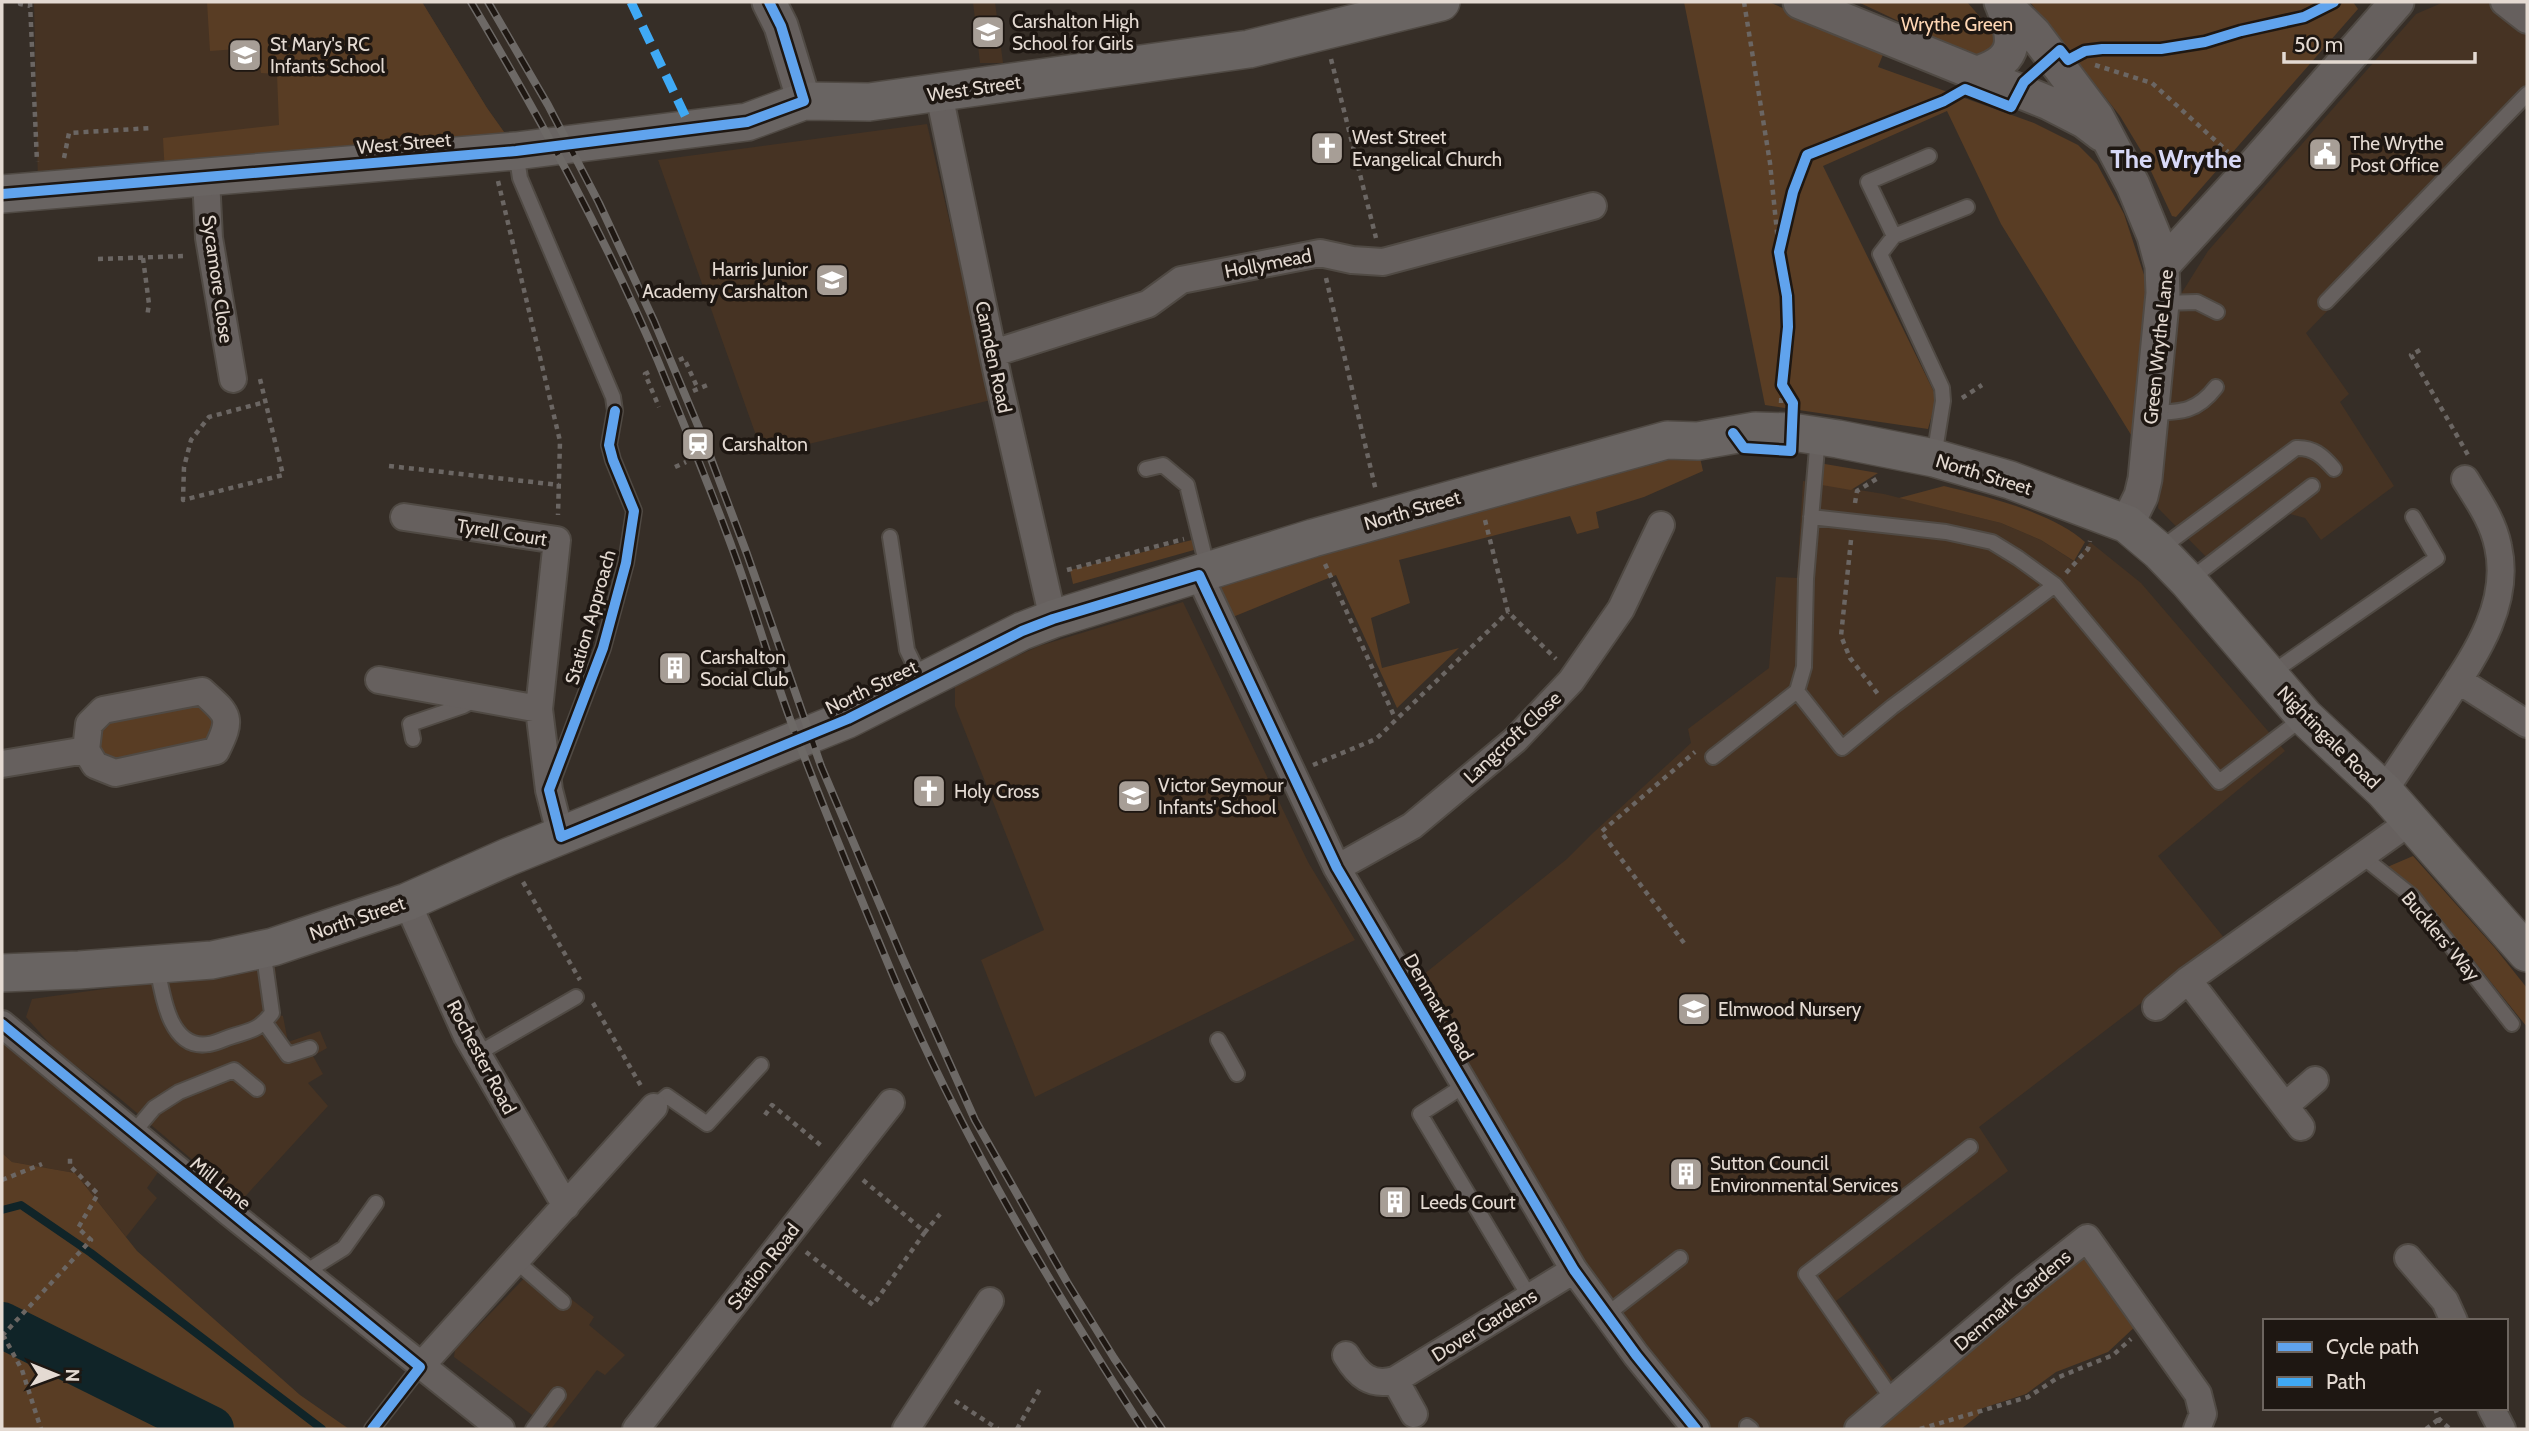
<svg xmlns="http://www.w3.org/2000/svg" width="2529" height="1431" font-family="Cabin,sans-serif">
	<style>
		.built { fill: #463323 }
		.green { fill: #593d24 }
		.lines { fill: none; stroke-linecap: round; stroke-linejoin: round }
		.stream { stroke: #102428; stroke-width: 8 }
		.river { stroke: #102428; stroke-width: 46 }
		.service-casing { stroke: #504a44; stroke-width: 18 }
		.minor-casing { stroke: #504a44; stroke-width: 30 }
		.tertiary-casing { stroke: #504a44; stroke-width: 37 }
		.secondary-casing { stroke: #504a44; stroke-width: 40 }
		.path { stroke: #6b6663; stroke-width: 4.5; stroke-dasharray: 5 5; stroke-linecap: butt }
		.service { stroke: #66605e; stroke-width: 14 }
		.minor { stroke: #66605e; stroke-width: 26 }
		.tertiary { stroke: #66605e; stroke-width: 33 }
		.secondary { stroke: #696462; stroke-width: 37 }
		.rail-casing { stroke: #6d6966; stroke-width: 8 }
		.rail { stroke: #1e1712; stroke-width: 5; stroke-dasharray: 16; stroke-linecap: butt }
		.quiet { stroke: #3fa9f5; stroke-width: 9; stroke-dasharray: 18 9; stroke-linecap: butt }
		.cycleway-casing { stroke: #1e1712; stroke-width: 15 }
		.cycleway { stroke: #60a3ed; stroke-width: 10 }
		.labels { text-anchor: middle; stroke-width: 7; stroke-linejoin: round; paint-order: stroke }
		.poi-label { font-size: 19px; fill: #e4dad2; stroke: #1e1712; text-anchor: start }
		.park-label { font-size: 19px; fill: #fed6b4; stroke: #1e1712 }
		.street-label { font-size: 19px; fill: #e4dad2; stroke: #1e1712 }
		.district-label { font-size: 26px; font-weight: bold; fill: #d7d8f6; stroke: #1e1712 }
	</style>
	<rect width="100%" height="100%" fill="#362e27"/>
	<path class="built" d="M 34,2 L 422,2 L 487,108 L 509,139 L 38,184 Z
		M 973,2 L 995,2 L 1003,63 L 980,63 Z
		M 2444,2 L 2527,2 L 2527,103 L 2306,333 L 2349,394 L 2340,402 L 2394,486 L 2321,540 L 2305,518 L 2290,514 L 2214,565 L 2158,508 L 2176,302 L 2208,251 L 2416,14 Z
		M 927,124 L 991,400 L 763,455 L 658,160 Z
		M 1803,481 L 1884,494 L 2001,523 L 2041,540 L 2075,562 L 2090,542 L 2141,583 L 2285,751 L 2158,856 L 2225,939 L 1979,1127 L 2008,1171 L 1836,1301 L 1899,1388 L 1849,1429 L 1707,1429 L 1577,1258 L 1413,983 L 1567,859 L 1593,833 L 1691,743 L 1688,729 L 1769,668 L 1776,577 L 1797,578 Z
		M 1183,602 L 1308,862 L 1355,940 L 1035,1097 L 981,960 L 1044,930 L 955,706 L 955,684 L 1039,646 Z
		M 275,965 L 279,1015 L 283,1016 L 288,1042 L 320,1031 L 327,1048 L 313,1056 L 323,1074 L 308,1083 L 328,1106 L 241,1201 L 118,1097 L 57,1052 L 26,1017 L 32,999 Z
		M 2,1037 L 163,1165 L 147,1188 L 157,1198 L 126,1237 L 75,1173 L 12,1162 L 2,1153 Z
		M 533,1269 L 594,1317 L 589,1325 L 625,1355 L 605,1375 L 597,1370 L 551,1429 L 454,1357 L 455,1350 Z"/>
	<path class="green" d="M 207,2 L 422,2 L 487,108 L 509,139 L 165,175 L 163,138 L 279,125 L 277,74 L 261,73 L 260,66 L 252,65 L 252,48 L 210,51 Z
		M 1684,2 L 1769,2 L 1884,52 L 1878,67 L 2034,123 L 2078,145 L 2097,164 L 2124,214 L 2150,293 L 2133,438 L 2001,224 L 1947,111 L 1823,166 L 1934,392 L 1935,404 L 1928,429 L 1765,405 Z
		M 1858,2 L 1967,2 L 1996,35 L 1999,45 L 1977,58 Z
		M 2030,2 L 2353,2 L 2358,9 L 2176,217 L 2172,216 L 2143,154 L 2120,116 Z
		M 1697,444 L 1703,471 L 1644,497 L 1596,512 L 1599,528 L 1577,534 L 1570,516 L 1399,560 L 1410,603 L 1371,618 L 1382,668 L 1459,648 L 1397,708 L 1336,575 L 1223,621 L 1199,575 Z
		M 1819,463 L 1878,473 L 1851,490 L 1816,484 Z
		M 1944,486 C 1985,496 2054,513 2085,542 L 2074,561 L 2041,540 L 2001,523 L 1899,498 Z
		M 1192,540 L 1194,550 L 1073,584 L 1070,570 Z
		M 204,700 L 217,711 L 210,744 L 102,763 L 96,727 L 108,716 Z
		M 2413,856 L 2495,948 L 2527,988 L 2527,1027 L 2420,894 L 2385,868 Z
		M 2,1153 L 12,1162 L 75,1173 L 137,1251 L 300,1395 L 349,1429 L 2,1429 Z
		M 2088,1247 L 2140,1322 L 2108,1352 L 2056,1372 L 2026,1394 L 1980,1409 L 1979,1415 L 1961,1429 L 1866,1429 Z"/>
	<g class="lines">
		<path class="stream" d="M 2,1210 L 21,1205 L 91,1253 L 322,1429"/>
		<path class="river" d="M 2,1325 L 211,1429"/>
		<g class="service-casing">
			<path id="service" d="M 516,152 L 520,178 L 613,397 L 615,411 L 609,445 L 613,460 L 634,511 L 626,563 L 603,648 L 553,780
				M 1929,156 L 1868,182 L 1894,236 L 1880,254 L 1942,388 L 1943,401 L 1934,457
				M 1894,236 L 1967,207
				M 2326,302 L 2527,94
				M 2162,303 L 2197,302 L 2217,312
				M 2152,413 C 2181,412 2197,412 2216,387
				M 1818,436 L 1806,579 L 1804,667 L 1797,691 L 1842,748 L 1892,707 L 2055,585
				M 1146,469 L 1163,465 L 1187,485 L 1208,570
				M 1811,517 L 1946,532 L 1992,542 L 2018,558 L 2055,585 L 2219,782 L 2304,717
				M 890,537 L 907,650 L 922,681
				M 2160,549 L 2296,448 C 2313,447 2323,456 2334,469
				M 2188,581 L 2312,486
				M 2270,674 L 2437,558 L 2413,517
				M 413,739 L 410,724 L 463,706 L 476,699
				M 1713,757 L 1797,691
				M 2363,857 L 2412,896 L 2512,1024
				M 157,966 C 162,993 169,1051 209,1044 C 216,1043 224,1039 230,1037 C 251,1030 258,1031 272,1013 L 263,949
				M 265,1023 L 288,1055 L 310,1048
				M 1218,1040 L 1237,1074
				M 477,1054 L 576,997
				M 1465,1085 L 1420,1114 L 1529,1296
				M 654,1107 L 667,1096 L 707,1124 L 761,1065
				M 133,1133 L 154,1108 L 179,1092 L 234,1070 L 257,1089
				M 516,1261 L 563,1302
				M 304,1273 L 344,1248 L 376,1203
				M 1606,1315 L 1680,1258
				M 1893,1400 L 1806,1274 L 1970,1147
				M 1747,1426 L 1751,1429
				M 372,1429 L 420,1367
				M 533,1429 L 558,1395"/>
		</g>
		<g class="minor-casing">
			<path id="minor" d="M 2504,2 L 2527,20
				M 939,94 L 998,378 L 1053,619
				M 206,178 L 209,238 L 233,379
				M 994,353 L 1148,304 L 1181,280 L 1320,253 L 1352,260 L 1383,262 L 1593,206
				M 404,517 L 557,540 L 539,709 L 549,790 L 561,837
				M 1199,575 L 1337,868 L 1574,1270 L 1636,1355 L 1696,1429
				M 379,680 L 539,709
				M 2458,680 L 2527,724
				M 202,691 C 229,715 233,717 216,751 L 115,773 L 95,765 L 86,750 L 89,724 L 103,710 Z
				M 2,764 L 86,750
				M 2384,791 C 2402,764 2420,737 2438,711 C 2470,662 2512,608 2498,546 C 2493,521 2478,500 2465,479
				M 1337,868 L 1412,826 L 1515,740 L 1571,681 L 1621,609 L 1661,525
				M 407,902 L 467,1036 L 566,1206
				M 2188,980 L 2301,1127
				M 2156,1007 L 2188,980 L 2411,821
				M 2,1024 L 230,1213 L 501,1429
				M 2285,1106 L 2315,1080
				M 2408,1258 L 2445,1301 L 2454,1321
				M 1346,1355 C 1358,1375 1371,1387 1395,1380 L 1574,1270
				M 420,1367 L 654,1107
				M 1395,1380 L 1414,1414
				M 2491,1408 L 2502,1429
				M 636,1429 L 891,1103
				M 906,1429 L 990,1301
				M 1858,1429 L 2026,1286 L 2087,1238 L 2198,1394 L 2203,1414 L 2197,1429"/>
		</g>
		<g class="tertiary-casing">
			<path id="tertiary" d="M 769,2 L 781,26 L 804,101
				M 1800,2 L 2049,103 L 2084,121 L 2101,134
				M 2002,2 L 2034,33 L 2097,117 L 2133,185 L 2154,236 L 2162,266 L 2163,293 L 2145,479 L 2141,496 L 2127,524
				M 1977,73 C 2020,60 2016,38 2001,2
				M 2162,266 L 2249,171 L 2397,2"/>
		</g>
		<g class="secondary-casing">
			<path id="secondary" d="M 2,194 L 516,151 L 747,122 L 804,101 L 869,102 L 1249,49 L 1441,2
				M 2,973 L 79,970 L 212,960 L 273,947 L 407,902 L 508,857 L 848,719 L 1022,631 L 1053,619 L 1313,538 L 1667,440 L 1698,441 L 1755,431 L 1792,432 L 1838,439 L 1934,458 L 2010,480 L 2127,524 L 2159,551 L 2188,581 L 2305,717 L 2384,791 L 2527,953"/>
		</g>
		<path class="path" d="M 20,2 L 20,4 L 30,6
			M 30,2 L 37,162
			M 1744,2 L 1770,163 L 1779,252
			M 1331,59 L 1376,238
			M 2095,65 L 2152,83 L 2228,152
			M 64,158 L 69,133 L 152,128
			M 498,181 L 560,441 L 558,515
			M 143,258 L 149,304 L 147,317
			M 98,259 L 186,256
			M 1326,278 L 1376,491
			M 2420,350 L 2411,355 L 2468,455
			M 679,360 L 684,358 L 698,389
			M 649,372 L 645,374 L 659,407
			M 260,379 L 283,475 L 183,500 L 184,467 L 191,440 L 209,417 L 265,402
			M 693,391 L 710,384
			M 1962,398 L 1982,385
			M 1781,403 L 1782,385
			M 389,466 L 559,485
			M 675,467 L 686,462
			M 1855,503 L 1857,491 L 1878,478
			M 1485,520 L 1508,612 L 1556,659
			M 1851,540 L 1841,636 L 1850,658 L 1878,694
			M 1325,564 L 1395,718
			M 1067,570 L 1184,539
			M 2066,573 L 2088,549 L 2090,541
			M 1313,765 L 1376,739 L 1508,612
			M 523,882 L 580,980
			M 1684,943 L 1601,832 L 1695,752
			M 593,1003 L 641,1086
			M 765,1115 L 772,1105 L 824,1148
			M 2,1180 L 42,1164
			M 863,1180 L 925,1232 L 940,1214
			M 806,1252 L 873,1305 L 925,1232
			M 3,1335 L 22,1370 L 41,1429
			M 2,1336 L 91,1240 L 78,1228 L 98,1194 L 70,1166 L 70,1157
			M 955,1401 L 998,1429
			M 2435,1408 L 2439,1419 L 2450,1429
			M 1017,1429 L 1041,1387
			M 1920,1429 L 2028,1397 L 2059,1377 L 2113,1355 L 2131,1339
			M 2426,1429 L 2439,1419"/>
		<use href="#service" class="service"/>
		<use href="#minor" class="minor"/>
		<use href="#tertiary" class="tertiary"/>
		<use href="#secondary" class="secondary"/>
		<g class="rail-casing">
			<path id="rail" d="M 471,2 C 540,118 605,236 658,361 C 684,425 711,489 734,553 C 754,608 770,664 790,719 C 823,808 860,897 897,985 C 964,1141 1051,1286 1143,1429
				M 488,2 L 548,105 L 599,203 L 654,321 L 704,440 L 747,554 L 821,766 L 902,957 L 975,1120 L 1067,1282 L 1114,1358 L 1162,1429"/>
		</g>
		<use href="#rail" class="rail"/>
		<path class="quiet" d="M 631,2 L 691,128"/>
		<g class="cycleway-casing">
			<path id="cycleway" d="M 2,194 L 516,151 L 747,122 L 804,101 L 781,26 L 769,2
				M 615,411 L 609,445 L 613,460 L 634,511 L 626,563 L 603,648 L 549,790 L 561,837 L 848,719 L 1022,631 L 1053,619 L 1199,575 L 1337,868 L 1574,1270 L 1636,1355 L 1696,1429
				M 1733,433 L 1744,448 L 1791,451 L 1793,403 L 1782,385 L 1788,327 L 1787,296 L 1779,252 L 1793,192 L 1807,155 L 1944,101 L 1965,89 L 2011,107 L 2024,82 L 2060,50 L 2068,60 L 2085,51 L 2102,49 L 2161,49 L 2205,42 L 2241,31 L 2304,17 L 2334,2
				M 2,1024 L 420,1367 L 372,1429"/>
		</g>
		<use href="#cycleway" class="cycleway"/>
	</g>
	<defs>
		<g id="school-square" transform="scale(1.75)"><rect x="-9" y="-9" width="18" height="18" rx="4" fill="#a79e96" stroke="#1e1712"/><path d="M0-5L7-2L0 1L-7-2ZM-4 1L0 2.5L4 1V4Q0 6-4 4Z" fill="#fff"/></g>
		<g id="church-square" transform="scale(1.75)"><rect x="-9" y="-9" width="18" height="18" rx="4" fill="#a79e96" stroke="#1e1712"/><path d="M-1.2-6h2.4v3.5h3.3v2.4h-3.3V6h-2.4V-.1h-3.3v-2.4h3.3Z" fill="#fff"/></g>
		<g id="civic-square" transform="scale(1.75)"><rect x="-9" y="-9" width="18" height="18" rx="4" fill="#a79e96" stroke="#1e1712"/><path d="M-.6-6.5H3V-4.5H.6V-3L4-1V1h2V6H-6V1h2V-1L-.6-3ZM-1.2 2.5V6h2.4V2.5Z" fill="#fff"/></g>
		<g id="station-square" transform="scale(1.75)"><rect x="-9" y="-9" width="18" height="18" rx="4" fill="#a79e96" stroke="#1e1712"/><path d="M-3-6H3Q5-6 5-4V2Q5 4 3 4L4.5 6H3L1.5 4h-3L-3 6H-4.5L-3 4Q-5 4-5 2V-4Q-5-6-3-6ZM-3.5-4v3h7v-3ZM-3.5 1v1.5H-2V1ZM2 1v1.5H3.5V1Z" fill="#fff"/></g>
		<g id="building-square" transform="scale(1.75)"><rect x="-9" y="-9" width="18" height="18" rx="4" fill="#a79e96" stroke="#1e1712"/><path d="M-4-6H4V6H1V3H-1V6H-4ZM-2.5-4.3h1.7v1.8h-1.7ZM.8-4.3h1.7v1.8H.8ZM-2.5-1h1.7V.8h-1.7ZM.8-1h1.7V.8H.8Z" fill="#fff"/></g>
	</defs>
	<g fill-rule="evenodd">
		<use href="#school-square" x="988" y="32"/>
		<use href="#school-square" x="245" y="55"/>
		<use href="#church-square" x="1327" y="148"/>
		<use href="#civic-square" x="2325" y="154"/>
		<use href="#school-square" x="832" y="280"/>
		<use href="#station-square" x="698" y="444"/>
		<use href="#building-square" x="675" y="668"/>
		<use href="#church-square" x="929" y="791"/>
		<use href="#school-square" x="1134" y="796"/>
		<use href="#school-square" x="1694" y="1009"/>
		<use href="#building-square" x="1686" y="1174"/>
		<use href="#building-square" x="1395" y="1202"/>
	</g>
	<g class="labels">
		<g class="poi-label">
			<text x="1012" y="28">Carshalton High<tspan x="1012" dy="22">School for Girls</tspan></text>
			<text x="270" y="51">St Mary's RC<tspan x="270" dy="22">Infants School</tspan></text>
			<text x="1352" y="144">West Street<tspan x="1352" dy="22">Evangelical Church</tspan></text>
			<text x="2350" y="150">The Wrythe<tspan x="2350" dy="22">Post Office</tspan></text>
			<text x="808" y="276" text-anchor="end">Harris Junior<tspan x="808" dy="22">Academy Carshalton</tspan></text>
			<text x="722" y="451">Carshalton</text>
			<text x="700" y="664">Carshalton<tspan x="700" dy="22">Social Club</tspan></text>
			<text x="1158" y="792">Victor Seymour<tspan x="1158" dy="22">Infants' School</tspan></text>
			<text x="954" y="798">Holy Cross</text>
			<text x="1718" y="1016">Elmwood Nursery</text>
			<text x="1710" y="1170">Sutton Council<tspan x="1710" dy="22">Environmental Services</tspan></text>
			<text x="1420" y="1209">Leeds Court</text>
		</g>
		<g class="park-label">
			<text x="1957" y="31">Wrythe Green</text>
		</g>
		<g class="street-label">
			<text transform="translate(974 88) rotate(-8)" y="7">West Street</text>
			<text transform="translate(404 143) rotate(-5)" y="7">West Street</text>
			<text transform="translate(1268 263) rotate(-11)" y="7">Hollymead</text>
			<text transform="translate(218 279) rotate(82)" y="7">Sycamore Close</text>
			<text transform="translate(2158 347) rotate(-84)" y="7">Green Wrythe Lane</text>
			<text transform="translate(994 357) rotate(78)" y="7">Camden Road</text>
			<text transform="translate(1984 474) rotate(17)" y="7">North Street</text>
			<text transform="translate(1412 510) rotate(-16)" y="7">North Street</text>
			<text transform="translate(502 532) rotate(9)" y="7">Tyrell Court</text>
			<text transform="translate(590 617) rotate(-74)" y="7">Station Approach</text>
			<text transform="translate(871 687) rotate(-26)" y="7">North Street</text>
			<text transform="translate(1512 737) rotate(-43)" y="7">Langcroft Close</text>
			<text transform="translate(2329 737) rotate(45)" y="7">Nightingale Road</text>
			<text transform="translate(357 918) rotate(-19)" y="7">North Street</text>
			<text transform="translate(2441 936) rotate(50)" y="7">Bucklers' Way</text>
			<text transform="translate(1439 1007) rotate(60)" y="7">Denmark Road</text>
			<text transform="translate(482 1057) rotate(62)" y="7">Rochester Road</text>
			<text transform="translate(221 1183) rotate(39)" y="7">Mill Lane</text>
			<text transform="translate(763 1266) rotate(-52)" y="7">Station Road</text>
			<text transform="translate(2012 1300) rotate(-40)" y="7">Denmark Gardens</text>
			<text transform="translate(1484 1325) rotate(-32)" y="7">Dover Gardens</text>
		</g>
		<g class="district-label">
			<text x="2176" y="168">The Wrythe</text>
		</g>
	</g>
	<rect width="2529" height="1431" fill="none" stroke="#e4dad2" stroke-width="7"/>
	<rect x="2263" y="1319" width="245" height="91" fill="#1e1712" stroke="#6d655f" stroke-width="2"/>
	<rect x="2277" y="1342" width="35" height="10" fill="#60a3ed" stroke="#6d655f" stroke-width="2"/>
	<text x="2326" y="1354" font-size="21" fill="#e4dad2">Cycle path</text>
	<rect x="2277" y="1377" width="35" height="10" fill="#3fa9f5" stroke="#6d655f" stroke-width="2"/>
	<text x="2326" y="1389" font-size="21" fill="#e4dad2">Path</text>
	<g transform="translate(56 1375) rotate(91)" stroke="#1e1712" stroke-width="5" paint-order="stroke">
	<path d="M0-5L12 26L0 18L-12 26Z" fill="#e4dad2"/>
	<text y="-10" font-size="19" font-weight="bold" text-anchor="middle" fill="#e4dad2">N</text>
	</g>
	<path d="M2284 52v10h191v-10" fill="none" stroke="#e4dad2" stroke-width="3.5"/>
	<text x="2294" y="52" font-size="21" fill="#e4dad2" stroke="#1e1712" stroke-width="5" paint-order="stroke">50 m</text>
</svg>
